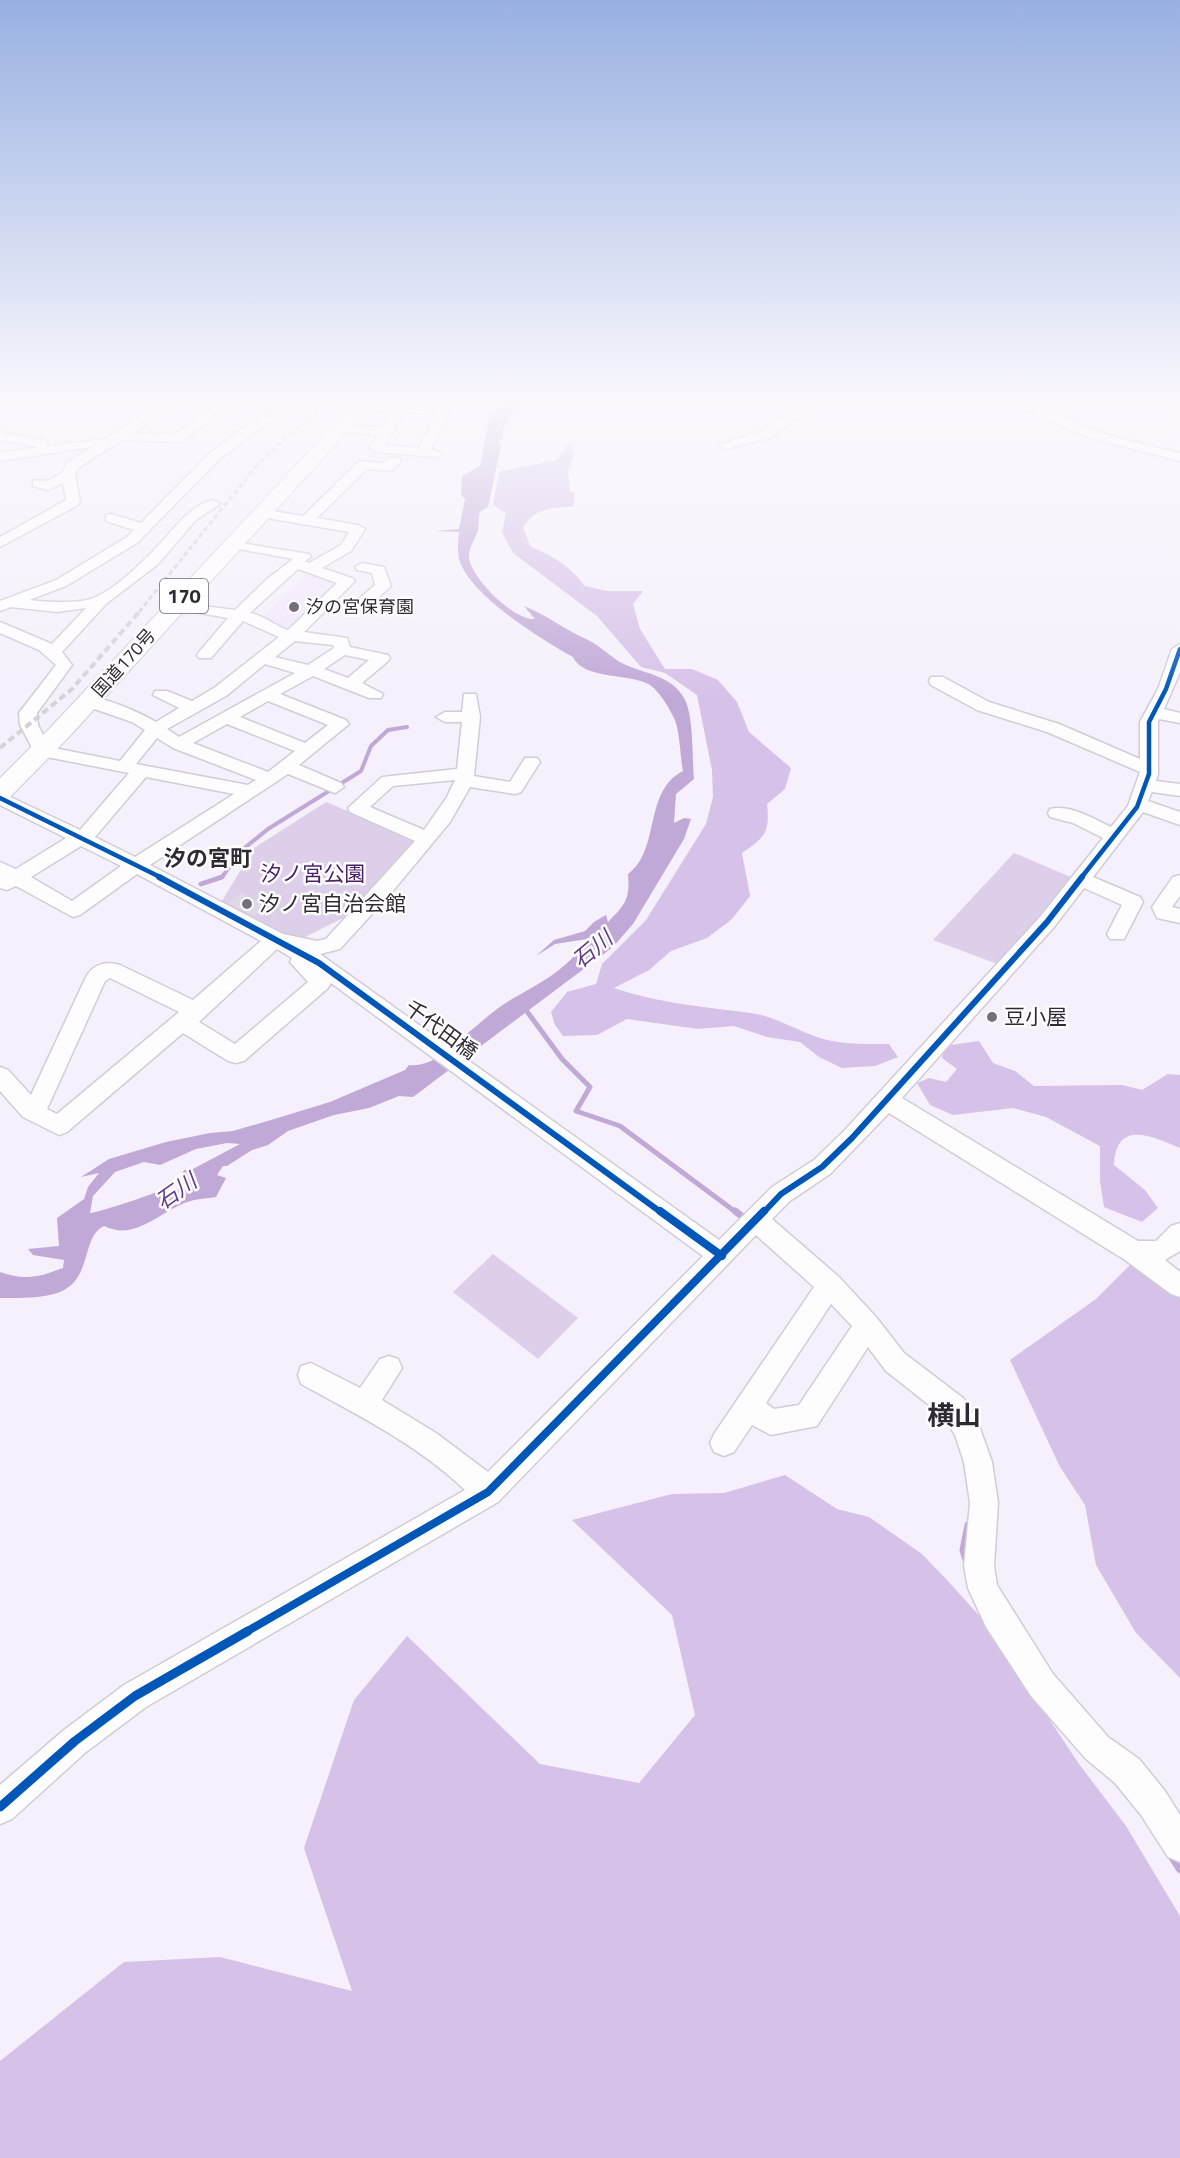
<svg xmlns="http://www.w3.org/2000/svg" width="1180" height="2158" font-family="'Titillium Web','Noto Sans JP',sans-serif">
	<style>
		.built { fill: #f2e7fc }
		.green { fill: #ddcfea }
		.forest { fill: #d6c1e8 }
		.water { fill: #c1a9d7; fill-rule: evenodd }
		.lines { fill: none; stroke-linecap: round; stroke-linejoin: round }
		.stream-far3 { stroke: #c1a9d7; stroke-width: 4 }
		.stream-far2 { stroke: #c1a9d7; stroke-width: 5 }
		.stream-far1 { stroke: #c1a9d7; stroke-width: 7 }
		.stream { stroke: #c1a9d7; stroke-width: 8 }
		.building { fill: #e0d8e9 }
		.minor-casing { stroke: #d1ccd7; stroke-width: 3 }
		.highway-casing { stroke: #d1ccd7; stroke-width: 2 }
		.minor { fill: #fefdfe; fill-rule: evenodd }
		.highway { fill: #fefdfe; fill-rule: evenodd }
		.rail-far1 { stroke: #d4d2d6; stroke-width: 3; stroke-dasharray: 5 3; stroke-linecap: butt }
		.rail { stroke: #d4d2d6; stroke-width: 4; stroke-dasharray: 7 4; stroke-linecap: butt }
		.cycleway-far3-casing { stroke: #fefefe; stroke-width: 8 }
		.cycleway-far2-casing { stroke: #fefefe; stroke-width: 10 }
		.cycleway-far1-casing { stroke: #fefefe; stroke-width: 11 }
		.cycleway-casing { stroke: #fefefe; stroke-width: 13 }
		.cycleway-far3 { stroke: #0057b8; stroke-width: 4.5 }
		.cycleway-far2 { stroke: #0057b8; stroke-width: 6 }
		.cycleway-far1 { stroke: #0057b8; stroke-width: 8 }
		.cycleway { stroke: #0057b8; stroke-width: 9 }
		.poi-dot { fill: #746f7a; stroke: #fefefe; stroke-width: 2 }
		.labels { text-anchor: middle; stroke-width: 5; stroke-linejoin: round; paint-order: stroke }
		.far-poi-label { font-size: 18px; fill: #2f2934; stroke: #fefefe; text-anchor: start }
		.far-street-label { font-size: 18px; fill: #2f2934; stroke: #fefefe }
		.shield { fill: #fefefe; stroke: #6d6971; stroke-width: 1.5 }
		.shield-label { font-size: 20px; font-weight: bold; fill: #2f2934 }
		.park-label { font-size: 21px; fill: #4a1f68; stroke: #fefefe }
		.poi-label { font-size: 21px; fill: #2f2934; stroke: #fefefe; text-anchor: start }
		.street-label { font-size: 21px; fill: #2f2934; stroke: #fefefe }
		.neighbourhood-label { font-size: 22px; font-weight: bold; fill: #2f2934; stroke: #fefefe }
		.water-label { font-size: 22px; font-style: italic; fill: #653a84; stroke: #fefefe }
		.near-neighbourhood-label { font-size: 27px; font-weight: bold; fill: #2f2934; stroke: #fefefe }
	</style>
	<rect width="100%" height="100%" fill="#f5f0fb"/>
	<path class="built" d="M 307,573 L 333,579 L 338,583 L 295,627 L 285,630 L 261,618 Z"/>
	<path class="green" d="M 326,802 L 415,839 L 349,915 L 297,941 L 222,901 L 254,848 Z
		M 1014,853 L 1071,877 L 1000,965 L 933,940 Z
		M 493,1254 L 578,1318 L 538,1359 L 453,1292 Z"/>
	<path class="forest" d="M 569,443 L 575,453 L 568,470 L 570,492 L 575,493 L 574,507 C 554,507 534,508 523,527 L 530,546 C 555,558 567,563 585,586 L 607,591 L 643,591 L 633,604 L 640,629 L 665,669 L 692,669 L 718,680 L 737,702 L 749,732 L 791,768 L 785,789 L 767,804 C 770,832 765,838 742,853 L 750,896 L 732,919 L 707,938 L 671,951 L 649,970 L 614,988 C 658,1003 705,1007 751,1013 C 774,1016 798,1031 820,1038 C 842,1045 866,1044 889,1044 L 898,1057 L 875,1066 L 842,1068 L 819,1057 L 800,1042 L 767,1037 L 734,1026 L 698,1029 L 627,1019 L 597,1035 L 563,1036 L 555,1025 L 551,1012 L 567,992 L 596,984 L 602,964 L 646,920 L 706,824 L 713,797 L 712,770 L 697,695 L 665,673 L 641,667 L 597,616 L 513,553 L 502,532 L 506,513 L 493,505 L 499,472 L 556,460 Z
		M 979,1041 L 993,1063 L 1015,1071 L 1034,1086 L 1122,1085 L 1142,1090 L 1168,1074 L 1180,1075 L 1180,1148 C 1152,1136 1116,1119 1114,1165 L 1145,1190 L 1158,1208 L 1142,1222 L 1104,1207 L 1100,1181 L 1100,1146 L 1046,1117 L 1013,1108 L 953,1115 L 930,1105 L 917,1083 L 929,1078 L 946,1082 L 957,1069 L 942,1058 L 944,1046 Z
		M 1133,1262 L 1180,1294 L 1180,1678 L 1136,1633 L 1096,1565 L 1085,1505 L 1060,1467 L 1010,1360 L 1096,1299 Z
		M 785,1475 L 837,1509 L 869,1517 L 922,1554 L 947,1580 L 984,1621 L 1079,1764 L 1126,1826 L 1180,1916 L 1180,2158 L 0,2158 L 0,2061 L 124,1962 L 220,1957 L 352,1991 L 304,1848 L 354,1700 L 407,1636 L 540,1764 L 639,1783 L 695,1715 L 672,1615 L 572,1520 L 672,1494 L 724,1493 Z"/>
	<path class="water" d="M 504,399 L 524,399 C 517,413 501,420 503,439 L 497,442 L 501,445 L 488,507 L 480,512 C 478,518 479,524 478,530 C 475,540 469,546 469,557 C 471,579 515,621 535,619 L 524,606 C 547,615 565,630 588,640 C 601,646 612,659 626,665 C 646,674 672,676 684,698 C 694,715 692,758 694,779 L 676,794 L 674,823 L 684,818 L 691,819 L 684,839 L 633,924 L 613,947 L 413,1097 L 399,1096 L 369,1108 L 334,1115 L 288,1131 L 268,1145 L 252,1150 L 227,1166 L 223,1166 L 217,1175 L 226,1178 L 216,1197 C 203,1199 192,1199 180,1205 C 154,1217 133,1240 104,1226 C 82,1236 92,1275 64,1290 C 48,1299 18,1298 0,1298 L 0,1272 C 25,1281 39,1277 63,1268 L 64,1260 L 33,1255 L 28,1249 L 59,1246 L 57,1218 L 84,1199 L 88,1187 L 99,1173 L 81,1177 L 109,1159 L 166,1142 L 210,1133 L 233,1131 L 271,1120 L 330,1102 L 405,1070 L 409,1065 C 427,1067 444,1054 459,1045 L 456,1042 C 475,1029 492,1010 512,999 C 539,984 571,967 587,939 L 555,944 L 536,956 L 554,940 L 585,931 L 594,922 L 606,915 L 608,922 C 626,904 630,899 628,874 C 661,850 643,791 683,771 C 680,755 680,734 675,720 C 670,709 660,692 650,685 C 631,673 583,680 573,657 C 541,639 469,595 459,559 C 457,550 458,541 459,532 L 435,531 L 459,529 L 465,499 L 461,495 L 462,476 L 480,466 L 490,415 L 499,408 ZM 227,1143 L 240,1144 L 191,1170 L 184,1170 L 180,1179 L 182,1184 L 171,1196 L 158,1200 L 166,1196 L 162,1194 L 163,1189 C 158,1193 97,1213 90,1213 L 93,1196 L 115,1172 L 144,1162 L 160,1165 L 196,1149 Z"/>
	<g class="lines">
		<path class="stream-far3" d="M 218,878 L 222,877 L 242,850 L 268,829 L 361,771 L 371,746 L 388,730 L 407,727"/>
		<path class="stream-far2" d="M 201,884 L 222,877
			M 523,1006 L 562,1059 L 590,1087 L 576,1111 L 620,1126 L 737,1213"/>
		<path class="stream-far1" d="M 735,1211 L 747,1220
			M 966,1560 L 963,1550 L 968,1525"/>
		<path class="stream" d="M 1171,1855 L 1180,1869"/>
	</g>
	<path class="building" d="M 241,893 L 267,905 L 254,916 L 228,903 Z"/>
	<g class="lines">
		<g class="minor-casing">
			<path id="minor" d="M 168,399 L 183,399 L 133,433 L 173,435 L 226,399 L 241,399 L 181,442 L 122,440 L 78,468 L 75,475 L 80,502 L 78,505 L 0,547 L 0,537 L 66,500 L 63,483 L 48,490 L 33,486 L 33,480 L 47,481 L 62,473 L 67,463 L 92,447 L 0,461 L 0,453 L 39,447 L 0,440 L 0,432 L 47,441 L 47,446 L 105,439 Z
				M 295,399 L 311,399 L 264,425 L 220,459 L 137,543 L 66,586 L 29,600 C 47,602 81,605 98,596 C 122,584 149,556 167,536 C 180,521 193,505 213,500 L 220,504 L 196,520 L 158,564 L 106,604 L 62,652 L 72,665 L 37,713 L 38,725 L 49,747 L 120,761 L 145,730 L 132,722 L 83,705 L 81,701 L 83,697 C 99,694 141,713 156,722 L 179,708 L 153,695 L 155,691 L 167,691 L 192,701 L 214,688 L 279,637 L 243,621 L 211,658 L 199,658 L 197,655 L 199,652 L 228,618 L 171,608 L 168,605 L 171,602 L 235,610 L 266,580 L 293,559 L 228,547 L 226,544 L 228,541 L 309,554 L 311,557 L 305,561 L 309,563 L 341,545 L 349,532 L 261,517 L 254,513 L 261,509 L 303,516 L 359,461 L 384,463 L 389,458 L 399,458 L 401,461 L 392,471 L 367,469 L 317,518 L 358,525 L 365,529 L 351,551 L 322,568 L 352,578 L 355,581 L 304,632 L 347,638 L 350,647 L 388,655 L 390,658 L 388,661 L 362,683 L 383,694 L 381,698 L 369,698 L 313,676 L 280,694 L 346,720 L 349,724 L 299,765 L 341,783 L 344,787 L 335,793 L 288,774 L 150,865 L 283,934 L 317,941 L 326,939 L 415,841 L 350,812 L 348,808 L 382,777 L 457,769 L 462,722 L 445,722 L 436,717 L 445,712 L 462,712 L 464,694 L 476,694 L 480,717 L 474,776 L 510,782 L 525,758 L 537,758 L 540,762 L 521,792 L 515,794 L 470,787 L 450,822 L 392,892 L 340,949 L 320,954 L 719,1240 L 772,1187 L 814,1160 L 844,1131 L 1040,917 L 1103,838 L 1073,823 L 1050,817 L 1048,813 L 1050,809 C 1070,804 1094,819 1111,827 L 1128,806 L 1140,772 L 1047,732 L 977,710 L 931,685 L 929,681 L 931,677 L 943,677 L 989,702 L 1059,724 L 1140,759 L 1140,722 L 1158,689 L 1172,649 L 1180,644 L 1180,672 L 1164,709 L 1180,713 L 1180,723 L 1159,719 L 1158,722 L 1158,774 L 1156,781 L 1180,784 L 1180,796 L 1152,792 L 1148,801 L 1180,812 L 1180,825 L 1143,812 L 1093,877 L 1140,897 L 1143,902 L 1124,939 L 1110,939 L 1107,934 L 1122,905 L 1084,888 L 1054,927 L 902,1098 L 1138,1241 L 1156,1241 L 1171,1226 L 1180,1223 L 1180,1251 L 1165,1260 L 1180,1272 L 1180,1297 L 1171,1294 L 1125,1260 L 889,1113 L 830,1174 L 790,1201 L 772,1219 L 839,1277 L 876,1317 L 904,1353 L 963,1398 L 977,1420 L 992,1462 L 998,1503 L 994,1566 L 997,1585 L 1053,1674 L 1108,1737 L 1139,1759 L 1165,1791 L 1180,1815 L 1180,1862 L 1168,1857 L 1141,1815 L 1115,1783 L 1086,1759 L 1031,1696 L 986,1627 L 968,1588 L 964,1566 L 970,1503 L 964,1462 L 955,1435 L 943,1416 L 886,1371 L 868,1347 L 817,1426 L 771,1435 L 752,1425 L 734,1452 L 724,1456 L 714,1452 L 710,1443 L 714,1434 L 814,1287 L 756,1235 L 498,1502 L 146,1707 L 86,1752 L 12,1819 L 0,1824 L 0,1785 L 64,1730 L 124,1685 L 465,1490 C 418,1445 358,1415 301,1384 L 298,1375 L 301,1366 L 311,1363 L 360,1388 L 380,1359 L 389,1356 L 398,1359 L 402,1368 L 382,1400 L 436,1433 L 488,1472 L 703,1256 L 331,983 L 328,988 L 244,1061 L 236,1063 L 228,1061 L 183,1033 L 67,1132 L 59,1135 L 23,1117 L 0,1091 L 0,1067 L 8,1070 L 31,1095 L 86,977 C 93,964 106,961 120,965 L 193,1000 L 261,941 L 137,874 L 80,915 L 73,917 L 16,886 L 7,890 L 0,888 L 0,862 L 16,869 L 66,838 L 0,805 L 0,792 L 80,830 L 129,773 L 36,755 L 20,725 L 19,713 L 56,665 L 39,650 L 0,633 L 0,622 L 52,644 L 86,608 L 57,612 L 11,607 L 0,611 L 0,601 L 56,580 L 127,537 L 134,530 L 106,521 L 106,515 L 111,514 L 141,523 L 210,453 L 256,419 ZM 298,569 L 337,583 L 288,630 C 274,626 264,615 250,613 ZM 295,641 L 333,645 L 334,648 L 308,665 L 275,657 ZM 345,655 L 369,660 L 348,678 L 324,669 ZM 265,664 L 295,673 L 179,737 L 167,729 L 226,696 ZM 268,701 L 328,725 L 305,743 L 240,717 ZM 227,724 L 295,751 L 268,772 L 193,743 ZM 157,738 L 173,748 L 256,780 L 248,785 L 136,764 ZM 146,777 L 234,794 L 135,857 L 95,837 ZM 455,780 L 447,797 L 424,830 L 370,807 L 393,786 ZM 81,846 L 121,866 L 72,901 L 31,877 ZM 277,949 L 292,958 L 290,962 L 308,982 L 235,1044 L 199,1022 ZM 110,978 L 179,1012 L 57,1114 L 47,1109 L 105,981 ZM 831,1304 L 852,1326 L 799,1405 L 774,1409 L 766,1403 Z
				M 811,399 L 826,399 L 769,438 L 726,449 L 719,445 L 759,432 Z
				M 999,399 C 1037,399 1065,420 1099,432 C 1125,441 1153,446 1180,453 L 1180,461 L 1090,438 Z
				M 1152,399 L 1168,399 L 1180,405 L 1180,414 Z
				M 362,401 L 448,408 L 450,411 L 431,449 L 443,453 L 436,457 L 376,452 L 369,448 L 378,435 L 335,431 L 334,428 L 340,424 L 382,428 L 392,411 L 358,408 L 358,402 ZM 404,412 L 436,414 L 419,448 L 385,445 Z
				M 362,563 L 384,567 L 391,586 L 379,597 L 388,602 L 385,605 L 375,605 L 360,598 L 375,585 L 372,573 L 357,570 L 355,567 Z
				M 1180,875 L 1180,896 L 1172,907 L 1180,909 L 1180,923 L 1157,918 L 1152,907 L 1173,877 Z"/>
		</g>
		<g class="highway-casing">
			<path id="highway" d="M 358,399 L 377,399 L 68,738 L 9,798 L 0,800 L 0,778 L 50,728 Z"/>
		</g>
		<use href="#minor" class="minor"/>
		<use href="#highway" class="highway"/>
		<path class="rail-far1" d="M 139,612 L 257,465 L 301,425 L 340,399"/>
		<path class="rail" d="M 0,748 L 72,689 L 140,611"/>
		<g class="cycleway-far3-casing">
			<path id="cycleway-far3" d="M 0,798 L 162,878
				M 1081,878 L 1137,807 L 1149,774 L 1149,722 L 1166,689 L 1180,649"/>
		</g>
		<g class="cycleway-far2-casing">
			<path id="cycleway-far2" d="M 159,877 L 319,963 L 662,1213
				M 763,1213 L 781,1194 L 822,1167 L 852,1138 L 1047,922 L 1082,877"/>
		</g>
		<g class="cycleway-far1-casing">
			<path id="cycleway-far1" d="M 660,1211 L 722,1256
				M 246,1632 L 488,1492 L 764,1211"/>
		</g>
		<g class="cycleway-casing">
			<path id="cycleway" d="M 0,1807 L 75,1741 L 135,1696 L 248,1631"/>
		</g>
		<use href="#cycleway-far3" class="cycleway-far3"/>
		<use href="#cycleway-far2" class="cycleway-far2"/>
		<use href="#cycleway-far1" class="cycleway-far1"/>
		<use href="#cycleway" class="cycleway"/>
	</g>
	<linearGradient id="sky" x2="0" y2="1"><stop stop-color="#98b0e1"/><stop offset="0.57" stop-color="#faf8fd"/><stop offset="1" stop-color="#faf8fd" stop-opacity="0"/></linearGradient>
	<rect width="1180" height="701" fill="url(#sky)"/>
	<g class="poi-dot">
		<circle cx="294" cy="607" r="6"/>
		<circle cx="247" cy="904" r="6"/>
		<circle cx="992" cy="1017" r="6"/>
	</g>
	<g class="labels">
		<g class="far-poi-label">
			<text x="306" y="613">汐の宮保育園</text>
		</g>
		<g class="far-street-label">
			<text transform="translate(124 663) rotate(-48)" y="6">国道170号</text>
		</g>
		<rect class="shield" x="160" y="579" width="48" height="34" rx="4.5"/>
		<g class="shield-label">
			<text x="184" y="603">170</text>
		</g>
		<g class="park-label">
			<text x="313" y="881">汐ノ宮公園</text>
		</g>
		<g class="poi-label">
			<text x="259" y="911">汐ノ宮自治会館</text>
			<text x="1004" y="1024">豆小屋</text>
		</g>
		<g class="street-label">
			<text transform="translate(441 1030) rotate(36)" y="7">千代田橋</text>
		</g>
		<g class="neighbourhood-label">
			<text x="208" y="866">汐の宮町</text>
		</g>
		<g class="water-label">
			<text transform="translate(592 949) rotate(-40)" y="8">石川</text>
			<text transform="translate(176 1191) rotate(-35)" y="8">石川</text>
		</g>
		<g class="near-neighbourhood-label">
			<text x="954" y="1425">横山</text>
		</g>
	</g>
</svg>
